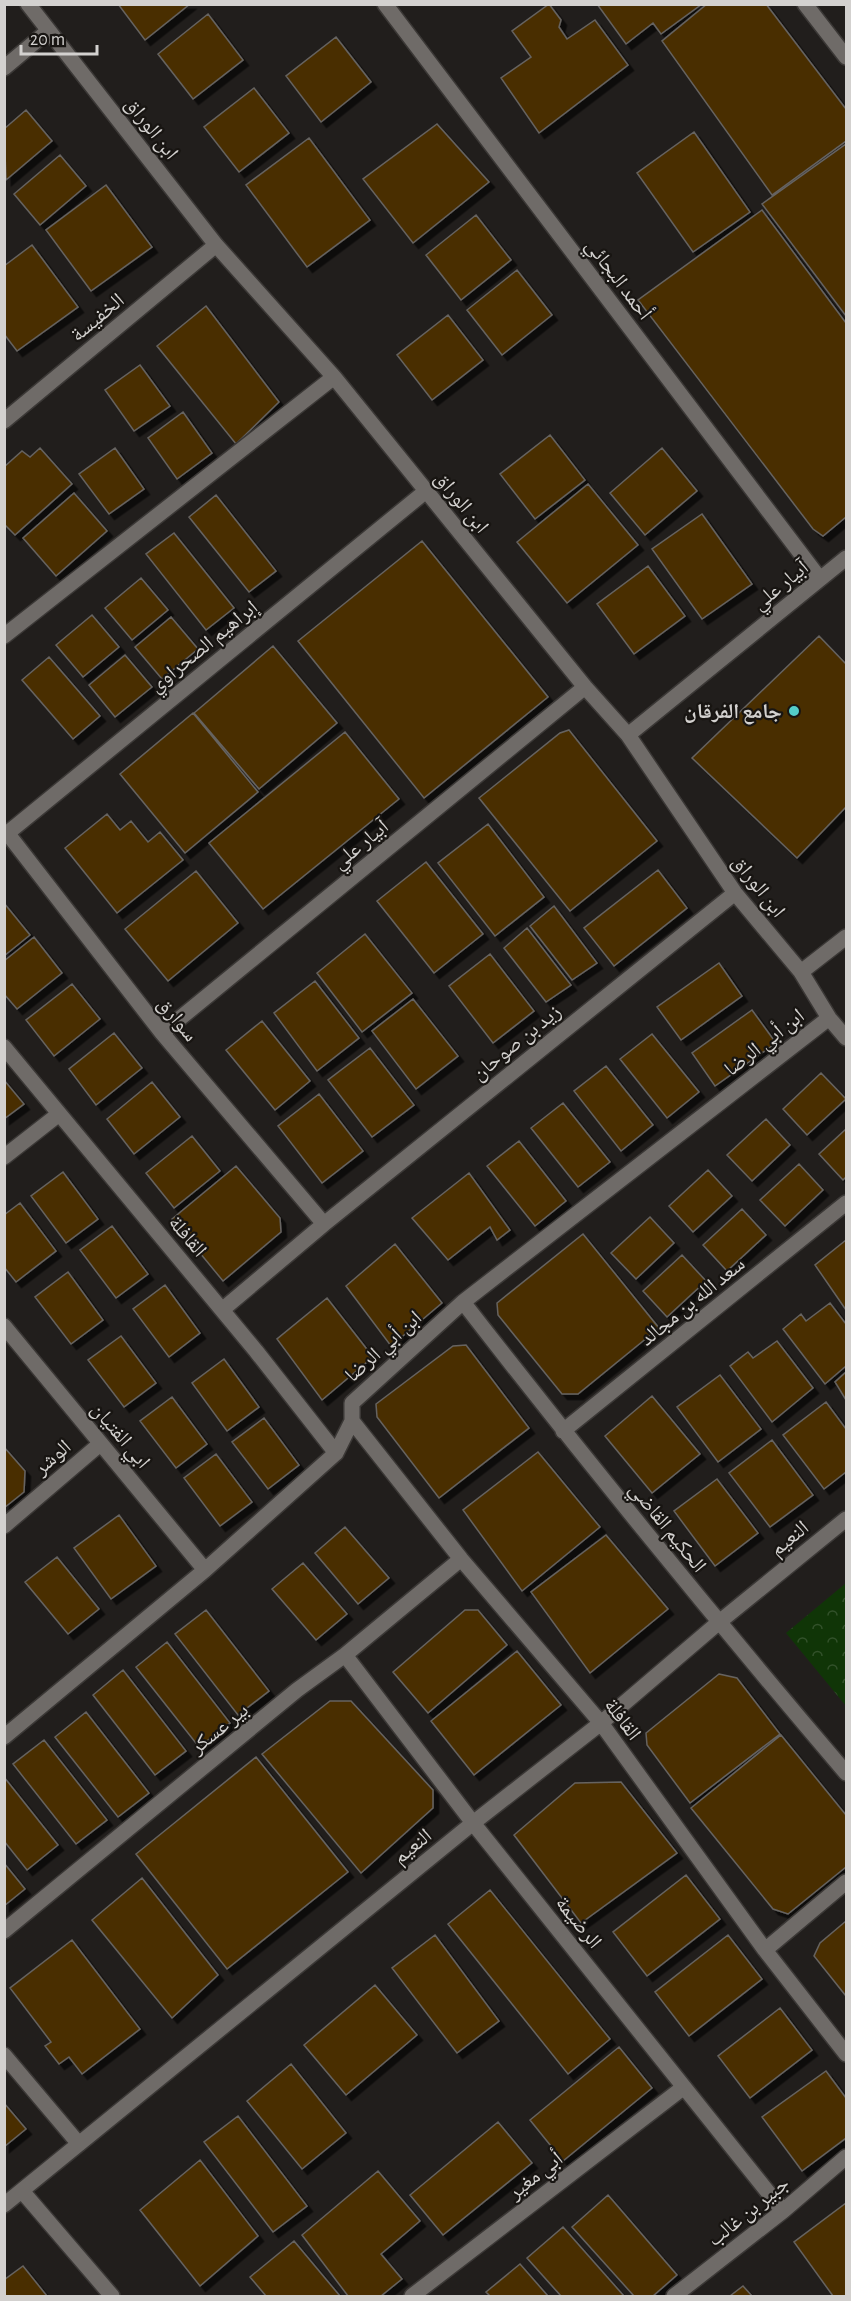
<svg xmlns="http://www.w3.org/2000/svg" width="851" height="2301" font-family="'Alegreya Sans','Noto Naskh Arabic',sans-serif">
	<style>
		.park { fill: url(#park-crowns) }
		.building { fill: #4a2f04; stroke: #666360; stroke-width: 1.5; filter: url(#shadow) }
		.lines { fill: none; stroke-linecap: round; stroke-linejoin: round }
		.minor-casing { stroke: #3b3836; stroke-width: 18 }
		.minor { stroke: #6f6b68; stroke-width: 15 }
		.poi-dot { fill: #54cdc8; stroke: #181512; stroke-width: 2 }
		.labels { text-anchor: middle; stroke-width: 4.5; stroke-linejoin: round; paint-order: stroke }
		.street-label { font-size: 21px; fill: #d3d1cf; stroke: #181512 }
		.poi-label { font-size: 21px; font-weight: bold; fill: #d3d1cf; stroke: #181512; text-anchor: end }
	</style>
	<defs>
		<pattern id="park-crowns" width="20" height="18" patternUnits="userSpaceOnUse" patternTransform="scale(1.5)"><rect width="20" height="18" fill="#103507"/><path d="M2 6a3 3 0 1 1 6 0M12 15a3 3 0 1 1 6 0" fill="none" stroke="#32512a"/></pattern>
		<filter id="shadow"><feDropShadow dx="5.5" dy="5.5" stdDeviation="0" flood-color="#0009"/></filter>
	</defs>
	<rect width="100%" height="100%" fill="#211e1c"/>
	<path class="park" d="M 846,1583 L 846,1706 L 786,1633 Z"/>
	<path class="building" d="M 118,4 L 190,4 L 145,40 Z
		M 549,4 L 561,20 L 559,27 L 567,39 L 595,20 L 628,65 L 539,133 L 501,78 L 531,57 L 512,31 Z
		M 597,4 L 702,4 L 661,34 L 653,23 L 626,44 Z
		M 707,4 L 766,4 L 846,109 L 846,141 L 772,195 L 662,41 Z
		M 208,14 L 243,60 L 193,99 L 158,54 Z
		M 336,37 L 371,82 L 321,122 L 286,76 Z
		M 254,88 L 289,133 L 239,172 L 204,127 Z
		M 26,110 L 52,141 L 6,180 L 4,129 Z
		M 437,124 L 489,182 L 413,243 L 363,179 Z
		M 694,132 L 750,212 L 693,252 L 637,173 Z
		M 309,138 L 370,220 L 307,267 L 246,185 Z
		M 846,144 L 846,316 L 762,204 Z
		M 60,155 L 86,186 L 40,225 L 14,194 Z
		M 106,185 L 152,247 L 91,291 L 46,230 Z
		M 762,210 L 846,323 L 846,517 L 823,536 L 813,529 L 638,300 Z
		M 476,215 L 511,260 L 461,300 L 426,255 Z
		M 32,245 L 78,307 L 17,351 L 4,334 L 4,266 Z
		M 517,270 L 552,315 L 502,355 L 467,310 Z
		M 206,306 L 279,402 L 236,444 L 157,346 Z
		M 448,315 L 483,360 L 432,400 L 397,355 Z
		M 140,365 L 170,406 L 134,431 L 105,390 Z
		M 183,412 L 212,453 L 177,479 L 148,438 Z
		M 550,435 L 585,480 L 535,519 L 500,474 Z
		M 40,448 L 72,484 L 15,535 L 4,524 L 4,467 L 22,451 L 30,457 Z
		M 115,448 L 144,489 L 109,514 L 79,474 Z
		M 662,448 L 697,491 L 645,535 L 610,493 Z
		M 588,484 L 638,545 L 567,603 L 517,542 Z
		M 74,493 L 107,531 L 56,576 L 23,538 Z
		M 216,495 L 276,571 L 249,592 L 189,517 Z
		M 702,514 L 752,584 L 702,619 L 652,549 Z
		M 174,533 L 234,608 L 206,630 L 146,554 Z
		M 422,541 L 548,697 L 424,798 L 298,641 Z
		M 648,566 L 685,616 L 634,654 L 597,604 Z
		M 141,578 L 168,610 L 132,640 L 105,608 Z
		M 92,615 L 119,647 L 83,677 L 56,645 Z
		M 171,617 L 198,649 L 162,679 L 135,647 Z
		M 819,636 L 846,664 L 846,807 L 797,858 L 692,758 Z
		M 273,646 L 337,723 L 259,789 L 194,713 Z
		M 125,655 L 152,687 L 115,717 L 89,685 Z
		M 49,657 L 100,716 L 73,739 L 22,680 Z
		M 193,713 L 258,792 L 185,853 L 120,774 Z
		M 569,730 L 657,841 L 570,911 L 479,798 L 560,733 Z
		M 345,732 L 399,799 L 263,909 L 209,843 Z
		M 107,814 L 120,830 L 131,821 L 148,842 L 160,832 L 183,860 L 117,913 L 65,848 Z
		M 488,824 L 544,897 L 495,936 L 438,863 Z
		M 426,862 L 483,934 L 434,973 L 377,901 Z
		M 658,870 L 687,908 L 614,966 L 584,928 Z
		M 196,871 L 238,923 L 168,981 L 125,929 Z
		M 4,903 L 30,935 L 4,956 Z
		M 554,906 L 597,963 L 572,980 L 530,926 Z
		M 527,928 L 571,985 L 546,1002 L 504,948 Z
		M 365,934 L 412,993 L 362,1032 L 317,973 Z
		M 34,937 L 62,973 L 17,1009 L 4,994 L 4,961 Z
		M 490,954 L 534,1011 L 493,1043 L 449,986 Z
		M 719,963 L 742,996 L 681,1040 L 657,1007 Z
		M 315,981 L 359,1038 L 317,1071 L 274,1013 Z
		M 72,984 L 100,1019 L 54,1056 L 26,1020 Z
		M 413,999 L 458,1056 L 416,1089 L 372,1031 Z
		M 752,1010 L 776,1043 L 715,1086 L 692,1053 Z
		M 262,1021 L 310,1081 L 275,1110 L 226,1050 Z
		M 114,1033 L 142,1068 L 96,1105 L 69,1069 Z
		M 652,1034 L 699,1092 L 667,1118 L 620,1059 Z
		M 370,1048 L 414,1105 L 372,1137 L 328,1080 Z
		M 606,1066 L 653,1125 L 621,1151 L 574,1091 Z
		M 821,1073 L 846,1099 L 807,1135 L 783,1109 Z
		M 4,1080 L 24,1104 L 4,1119 Z
		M 152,1082 L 180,1117 L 134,1154 L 107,1119 Z
		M 319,1094 L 363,1151 L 322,1183 L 278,1126 Z
		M 563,1103 L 610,1162 L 578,1187 L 531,1128 Z
		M 766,1119 L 790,1145 L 752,1181 L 727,1155 Z
		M 846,1129 L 846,1177 L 843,1180 L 819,1154 Z
		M 192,1136 L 220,1171 L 174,1208 L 146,1173 Z
		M 519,1141 L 566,1201 L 535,1226 L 487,1166 Z
		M 799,1164 L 823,1190 L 785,1226 L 760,1200 Z
		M 236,1166 L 280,1218 L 281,1232 L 223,1281 L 172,1219 Z
		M 708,1170 L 732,1196 L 693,1232 L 669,1206 Z
		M 63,1172 L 98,1219 L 66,1243 L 31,1196 Z
		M 469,1173 L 510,1230 L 497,1240 L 490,1227 L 448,1260 L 412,1218 Z
		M 20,1203 L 56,1251 L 16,1282 L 4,1267 L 4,1215 Z
		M 742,1209 L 766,1235 L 727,1271 L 703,1245 Z
		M 650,1217 L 674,1243 L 636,1279 L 611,1253 Z
		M 112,1226 L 148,1274 L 116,1298 L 80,1250 Z
		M 583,1234 L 659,1328 L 578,1394 L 562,1394 L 498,1315 L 497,1303 Z
		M 846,1240 L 846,1310 L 815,1265 Z
		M 395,1244 L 442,1303 L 391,1346 L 346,1286 Z
		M 682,1255 L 706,1281 L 667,1317 L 643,1291 Z
		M 68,1272 L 103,1320 L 71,1344 L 35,1297 Z
		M 165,1285 L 200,1333 L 169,1357 L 133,1309 Z
		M 327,1298 L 373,1357 L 322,1400 L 277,1339 Z
		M 830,1303 L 846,1324 L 846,1366 L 825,1384 L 783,1329 L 801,1314 L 806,1321 Z
		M 121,1336 L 156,1383 L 124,1407 L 88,1360 Z
		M 777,1341 L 813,1388 L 772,1422 L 730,1366 L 748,1352 L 753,1358 Z
		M 466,1345 L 529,1428 L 439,1498 L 377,1417 L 376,1404 L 453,1346 Z
		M 224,1359 L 259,1407 L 227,1431 L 192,1383 Z
		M 846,1372 L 846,1400 L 835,1382 Z
		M 720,1375 L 761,1429 L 718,1462 L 677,1407 Z
		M 652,1396 L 700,1454 L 652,1493 L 605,1436 Z
		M 172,1397 L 207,1444 L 176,1468 L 140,1421 Z
		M 826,1402 L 846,1429 L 846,1472 L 824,1489 L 783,1435 Z
		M 264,1418 L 299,1465 L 268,1489 L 232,1442 Z
		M 772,1440 L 813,1495 L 770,1527 L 729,1473 Z
		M 4,1447 L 25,1471 L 24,1492 L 4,1508 Z
		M 538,1452 L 600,1527 L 522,1591 L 463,1510 Z
		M 216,1454 L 252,1502 L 220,1526 L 184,1478 Z
		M 717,1479 L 758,1533 L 715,1566 L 674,1511 Z
		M 119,1515 L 156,1566 L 111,1599 L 74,1548 Z
		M 345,1527 L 389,1578 L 358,1604 L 315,1553 Z
		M 606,1535 L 668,1609 L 590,1673 L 531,1592 Z
		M 57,1557 L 99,1609 L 68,1634 L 25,1582 Z
		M 303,1563 L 347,1614 L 316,1640 L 272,1589 Z
		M 206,1610 L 269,1691 L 238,1715 L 175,1634 Z
		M 465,1610 L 478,1610 L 507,1645 L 428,1713 L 393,1672 Z
		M 167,1642 L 230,1723 L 199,1747 L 136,1667 Z
		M 517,1651 L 561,1705 L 474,1775 L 431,1721 Z
		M 123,1670 L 186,1751 L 155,1775 L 93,1695 Z
		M 719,1674 L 737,1678 L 780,1734 L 690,1803 L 647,1745 L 646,1733 Z
		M 330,1701 L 351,1701 L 433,1790 L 433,1808 L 361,1873 L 262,1754 Z
		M 86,1712 L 149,1793 L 118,1817 L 55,1737 Z
		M 781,1735 L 846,1815 L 846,1867 L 788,1914 L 773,1909 L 691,1808 Z
		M 44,1740 L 107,1820 L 76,1844 L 13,1764 Z
		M 256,1757 L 348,1872 L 227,1969 L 136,1854 Z
		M 4,1777 L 58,1845 L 27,1870 L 4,1841 Z
		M 621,1782 L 677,1853 L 581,1923 L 514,1835 L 575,1783 Z
		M 4,1863 L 25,1889 L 4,1906 Z
		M 686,1875 L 720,1919 L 647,1976 L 613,1932 Z
		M 142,1878 L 218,1975 L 172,2018 L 92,1920 Z
		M 490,1890 L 610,2039 L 568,2074 L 448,1924 Z
		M 846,1921 L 846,1996 L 814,1956 L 820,1943 Z
		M 435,1935 L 499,2021 L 457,2053 L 392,1968 Z
		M 728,1935 L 762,1979 L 689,2036 L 655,1992 Z
		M 72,1940 L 140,2029 L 82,2074 L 69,2057 L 59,2064 L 45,2046 L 51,2042 L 10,1988 Z
		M 375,1985 L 417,2035 L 346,2095 L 304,2045 Z
		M 780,2008 L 812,2050 L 750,2098 L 718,2056 Z
		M 619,2047 L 652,2088 L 563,2161 L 530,2120 Z
		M 291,2064 L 346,2133 L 302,2169 L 247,2101 Z
		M 826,2071 L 846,2098 L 846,2138 L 802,2171 L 762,2117 Z
		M 4,2103 L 26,2129 L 4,2147 Z
		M 238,2116 L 307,2206 L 273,2232 L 204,2142 Z
		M 498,2122 L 532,2163 L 443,2235 L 410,2195 Z
		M 200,2160 L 258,2236 L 200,2286 L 140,2210 Z
		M 378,2171 L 420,2221 L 381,2254 L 402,2279 L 381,2296 L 348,2296 L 302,2235 Z
		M 608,2195 L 677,2275 L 653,2296 L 634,2296 L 572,2227 Z
		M 846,2203 L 846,2296 L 833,2296 L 794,2242 Z
		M 563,2227 L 624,2296 L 561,2296 L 527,2258 Z
		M 294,2241 L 340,2296 L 266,2296 L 250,2277 Z
		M 520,2264 L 548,2296 L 490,2296 L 486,2292 Z
		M 23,2266 L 47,2296 L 4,2296 L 4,2280 Z
		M 743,2286 L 752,2296 L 730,2296 Z"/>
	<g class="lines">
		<g class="minor-casing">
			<path id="minor" d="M 28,4 L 216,245 L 334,377 L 585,687 L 628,735 L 735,893 L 801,972 L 829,1018 L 846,1038
				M 385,4 L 820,579
				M 805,4 L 846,57
				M 4,68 L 48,31
				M 4,421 L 216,245
				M 4,636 L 334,377
				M 628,735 L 846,558
				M 8,834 L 162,1033 L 324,1224
				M 4,836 L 426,491
				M 801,972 L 846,937
				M 162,1033 L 585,687
				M 4,1047 L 256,1351 L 336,1453
				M 4,1157 L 59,1114
				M 463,1302 C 587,1462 715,1619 846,1773
				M 222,1310 L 324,1224 L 735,893
				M 4,1326 L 205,1570
				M 352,1421 L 461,1559 L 601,1723 L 765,1950 L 846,2054
				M 563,1431 L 846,1203
				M 4,1526 L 100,1444
				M 345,1655 L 473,1823 L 783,2211
				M 4,1737 L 205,1570 L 336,1453 L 352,1421 L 352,1403 L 463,1302 L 829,1018
				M 4,1931 L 297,1690 L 345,1655 L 461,1559
				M 765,1950 L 846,1882
				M 4,2055 L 79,2144
				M 22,2191 L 112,2296
				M 4,2205 L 473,1823 L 601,1723 L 718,1623 L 846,1519
				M 412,2296 L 684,2087
				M 674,2296 L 783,2211 L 846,2157"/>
		</g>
		<use href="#minor" class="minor"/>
	</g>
	<circle class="poi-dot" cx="794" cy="711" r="6"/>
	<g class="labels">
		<g class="street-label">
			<text transform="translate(152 128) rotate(52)" y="7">ابن الوراق</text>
			<text transform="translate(619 279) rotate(53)" y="7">أحمد البجائي</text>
			<text transform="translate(97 317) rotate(-40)" y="7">الخفيسة</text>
			<text transform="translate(462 502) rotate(51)" y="7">ابن الوراق</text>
			<text transform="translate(780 585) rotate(-39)" y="7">آبيار علي</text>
			<text transform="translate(203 646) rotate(-39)" y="7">إبراهيم الصحراوي</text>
			<text transform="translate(360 844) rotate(-39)" y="7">آبيار علي</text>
			<text transform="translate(759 886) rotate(52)" y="7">ابن الوراق</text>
			<text transform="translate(178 1019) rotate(51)" y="7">سوارق</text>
			<text transform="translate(516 1042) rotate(-39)" y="7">زيد بن صوحان</text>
			<text transform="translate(764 1042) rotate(-38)" y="7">ابن أبي الرضا</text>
			<text transform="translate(188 1236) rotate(50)" y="7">القافلة</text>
			<text transform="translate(692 1301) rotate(-39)" y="7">سعد الله بن مجالد</text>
			<text transform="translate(383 1346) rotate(-42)" y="7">ابن أبي الرضا</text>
			<text transform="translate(121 1435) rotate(50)" y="7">ابي الفتيان</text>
			<text transform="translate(52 1457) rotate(-41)" y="7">الوشر</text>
			<text transform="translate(668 1527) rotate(51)" y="7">الحكيم القاضي</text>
			<text transform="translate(789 1538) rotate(-39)" y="7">النعيم</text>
			<text transform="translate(623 1719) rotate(53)" y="7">القافلة</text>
			<text transform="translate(219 1728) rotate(-39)" y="7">بير عسكر</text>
			<text transform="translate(412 1846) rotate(-39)" y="7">النعيم</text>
			<text transform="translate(579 1922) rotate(51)" y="7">الرضيمة</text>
			<text transform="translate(535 2175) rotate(-38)" y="7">أبي مغير</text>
			<text transform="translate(748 2211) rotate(-39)" y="7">جبير بن غالب</text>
		</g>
		<g class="poi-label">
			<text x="782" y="718">جامع الفرقان</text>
		</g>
	</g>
	<rect width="851" height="2301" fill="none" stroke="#d3d1cf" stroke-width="12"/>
	<path d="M21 45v9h76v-9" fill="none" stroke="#d3d1cf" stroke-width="3"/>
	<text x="30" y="45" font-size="18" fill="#d3d1cf" stroke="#181512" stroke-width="4.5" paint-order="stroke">20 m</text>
</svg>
